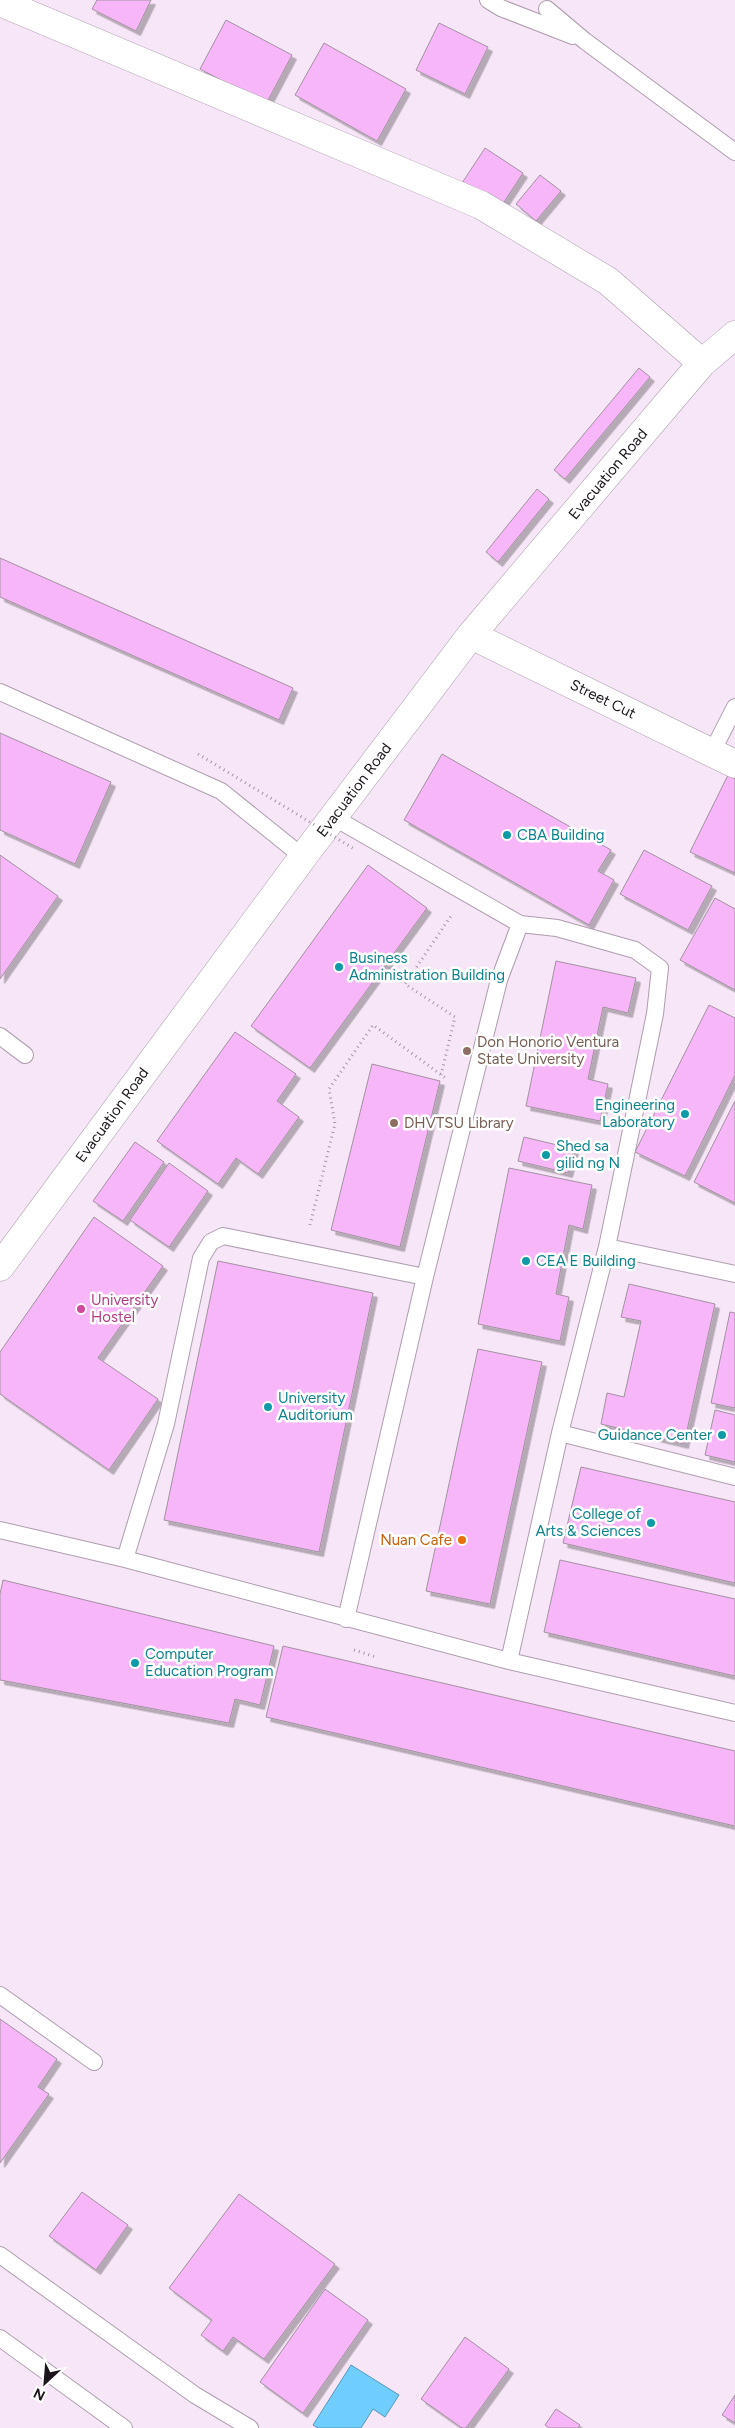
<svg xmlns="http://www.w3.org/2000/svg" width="735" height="2428" font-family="Figtree,sans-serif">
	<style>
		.water { fill: #6fcefe; stroke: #5697ba }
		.building { fill: #f7b6f7; stroke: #a291a1; filter: url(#shadow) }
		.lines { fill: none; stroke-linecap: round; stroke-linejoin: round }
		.lane-casing { stroke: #ae9dae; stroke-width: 18 }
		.street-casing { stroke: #ae9dae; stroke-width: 29 }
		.path { stroke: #a396a3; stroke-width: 3; stroke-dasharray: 1 4; stroke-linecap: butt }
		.lane { stroke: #fff; stroke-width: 16 }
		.street { stroke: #fff; stroke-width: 28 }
		.path-bridge { stroke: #a396a3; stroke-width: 3; stroke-dasharray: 1 4; stroke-linecap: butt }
		.culture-dot { fill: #0f9aa8; stroke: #fff; stroke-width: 2 }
		.education-dot { fill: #8d6e63; stroke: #fff; stroke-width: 2 }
		.hotel-dot { fill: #d1479c; stroke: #fff; stroke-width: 2 }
		.food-dot { fill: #e8710a; stroke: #fff; stroke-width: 2 }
		.labels { text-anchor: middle; stroke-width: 5; stroke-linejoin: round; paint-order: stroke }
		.street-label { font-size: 15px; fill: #1d171d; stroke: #fff }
		.culture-label { font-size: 15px; fill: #0d838f; stroke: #fff; text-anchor: start }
		.education-label { font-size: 15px; fill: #785e54; stroke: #fff; text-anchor: start }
		.hotel-label { font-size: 15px; fill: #b23c85; stroke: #fff; text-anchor: start }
		.food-label { font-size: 15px; fill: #c56008; stroke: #fff; text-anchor: end }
	</style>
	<defs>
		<filter id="shadow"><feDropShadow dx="4.5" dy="4.5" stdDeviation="0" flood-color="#0004"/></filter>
	</defs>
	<rect width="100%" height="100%" fill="#f7e6f7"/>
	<path class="water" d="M 351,2365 L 399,2395 L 385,2417 L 373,2409 L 361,2428 L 318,2428 L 313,2425 Z"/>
	<path class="building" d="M 97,0 L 151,0 L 136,31 L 92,9 Z
		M 226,20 L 292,55 L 266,104 L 200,69 Z
		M 439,23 L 488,47 L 465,94 L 416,70 Z
		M 324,43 L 406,89 L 377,141 L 295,95 Z
		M 485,148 L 523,173 L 500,208 L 462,183 Z
		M 540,175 L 561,191 L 536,221 L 516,204 Z
		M 639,368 L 650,377 L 565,479 L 554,470 Z
		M 537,489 L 549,499 L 498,562 L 486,552 Z
		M 0,558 L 293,688 L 279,720 L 0,597 Z
		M 0,733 L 111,782 L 75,864 L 0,830 Z
		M 442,754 L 611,850 L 598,871 L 614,880 L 589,925 L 404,820 Z
		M 728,775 L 735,779 L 735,873 L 690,852 Z
		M 644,850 L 712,886 L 688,930 L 620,894 Z
		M 0,855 L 58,896 L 0,979 Z
		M 368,865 L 427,908 L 310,1068 L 251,1026 Z
		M 715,898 L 735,909 L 735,990 L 680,960 Z
		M 556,961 L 636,978 L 628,1013 L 603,1007 L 588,1079 L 608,1084 L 600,1121 L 526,1106 Z
		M 709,1005 L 735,1018 L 735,1075 L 685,1176 L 635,1152 Z
		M 235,1032 L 296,1074 L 277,1101 L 299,1117 L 258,1174 L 236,1158 L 218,1184 L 157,1141 Z
		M 372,1064 L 440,1081 L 400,1247 L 331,1230 Z
		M 735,1101 L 735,1203 L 694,1182 Z
		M 524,1137 L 574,1149 L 568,1173 L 518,1161 Z
		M 135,1142 L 164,1162 L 123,1221 L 93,1201 Z
		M 169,1163 L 208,1191 L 169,1247 L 130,1220 Z
		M 509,1168 L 592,1185 L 583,1229 L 569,1225 L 556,1294 L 569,1297 L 560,1341 L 478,1324 Z
		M 94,1217 L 163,1266 L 98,1358 L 158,1399 L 109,1470 L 0,1394 L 0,1352 Z
		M 218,1261 L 373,1293 L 319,1552 L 164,1520 Z
		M 629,1284 L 715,1304 L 684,1444 L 601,1424 L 607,1393 L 624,1397 L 641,1321 L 621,1317 Z
		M 730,1312 L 735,1313 L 735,1408 L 711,1403 Z
		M 478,1349 L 542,1362 L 490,1604 L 426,1591 Z
		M 715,1410 L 735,1415 L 735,1462 L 705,1455 Z
		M 581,1467 L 735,1502 L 735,1583 L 563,1543 Z
		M 560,1560 L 735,1599 L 735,1676 L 544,1632 Z
		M 3,1580 L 274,1646 L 260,1705 L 235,1699 L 229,1723 L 0,1680 L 0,1594 Z
		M 283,1646 L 735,1751 L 735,1826 L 266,1717 Z
		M 0,2019 L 57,2059 L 38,2087 L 49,2094 L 0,2163 Z
		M 82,2192 L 128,2225 L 96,2270 L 49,2236 Z
		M 239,2194 L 335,2264 L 264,2359 L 233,2337 L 223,2351 L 201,2335 L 212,2320 L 169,2288 Z
		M 325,2289 L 368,2320 L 303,2413 L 260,2382 Z
		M 465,2337 L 509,2369 L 466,2428 L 462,2428 L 421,2399 Z
		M 735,2395 L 735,2423 L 722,2415 Z
		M 556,2409 L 580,2425 L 578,2428 L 549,2428 L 545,2425 Z"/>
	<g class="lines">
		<g class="lane-casing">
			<path id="lane" d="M 488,0 L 501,8 L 573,36
				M 547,9 L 585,41 L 735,152
				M 0,692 L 221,791 L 303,857
				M 712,752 L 735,707
				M 333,817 L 520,924 L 557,928 L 635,950 L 660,968 L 655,1014 L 607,1247 L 560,1433 L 509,1661
				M 0,1036 L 25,1055
				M 607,1247 L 735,1274
				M 560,1433 L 735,1477
				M 0,1530 L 125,1559 L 509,1661 L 735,1713
				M 125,1559 L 166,1424 L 201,1258 L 211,1242 L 223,1236 L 425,1277
				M 346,1619 L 425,1277 L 499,980 L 520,924
				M 0,1995 L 94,2062
				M 0,2255 L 195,2395 L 250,2428
				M 0,2338 L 124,2428"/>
		</g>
		<g class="street-casing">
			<path id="street" d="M 0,2 L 481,205 L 608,281 L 702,363
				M 471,635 L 735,764
				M 0,1267 L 303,857 L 471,635 L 702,363 L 735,335"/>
		</g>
		<path class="path" d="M 441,1075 L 455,1017 L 405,984 L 451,916
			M 310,1225 L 335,1124 L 329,1089 L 373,1025 L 447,1079
			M 354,1650 L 376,1657"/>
		<use href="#lane" class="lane"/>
		<use href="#street" class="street"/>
		<path class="path-bridge" d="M 198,754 L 356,850"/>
	</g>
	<g class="culture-dot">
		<circle cx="507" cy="835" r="5"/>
		<circle cx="339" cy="967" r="5"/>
		<circle cx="685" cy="1114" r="5"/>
		<circle cx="546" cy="1155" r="5"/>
		<circle cx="526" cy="1261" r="5"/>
		<circle cx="268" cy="1407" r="5"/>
		<circle cx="722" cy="1435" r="5"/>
		<circle cx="651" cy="1523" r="5"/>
		<circle cx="135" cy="1663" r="5"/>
	</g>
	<g class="education-dot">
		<circle cx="467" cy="1051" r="5"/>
		<circle cx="394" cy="1123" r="5"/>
	</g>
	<circle class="hotel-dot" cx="81" cy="1309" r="5"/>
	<circle class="food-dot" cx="462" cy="1540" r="5"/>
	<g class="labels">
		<g class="street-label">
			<text transform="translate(608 474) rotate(-50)" y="5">Evacuation Road</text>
			<text transform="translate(603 699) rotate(26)" y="5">Street Cut</text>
			<text transform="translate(354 790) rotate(-53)" y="5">Evacuation Road</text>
			<text transform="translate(112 1115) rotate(-54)" y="5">Evacuation Road</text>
		</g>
		<g class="culture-label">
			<text x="517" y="840">CBA Building</text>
			<text x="349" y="963">Business<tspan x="349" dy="17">Administration Building</tspan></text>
			<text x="675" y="1110" text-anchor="end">Engineering<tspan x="675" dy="17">Laboratory</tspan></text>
			<text x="556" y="1151">Shed sa<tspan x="556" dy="17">gilid ng N</tspan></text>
			<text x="536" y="1266">CEA E Building</text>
			<text x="278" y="1403">University<tspan x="278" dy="17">Auditorium</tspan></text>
			<text x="712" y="1440" text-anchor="end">Guidance Center</text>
			<text x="641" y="1519" text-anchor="end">College of<tspan x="641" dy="17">Arts &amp; Sciences</tspan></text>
			<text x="145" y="1659">Computer<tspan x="145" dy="17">Education Program</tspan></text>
		</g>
		<g class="education-label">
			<text x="477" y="1047">Don Honorio Ventura<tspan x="477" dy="17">State University</tspan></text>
			<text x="404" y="1128">DHVTSU Library</text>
		</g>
		<g class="hotel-label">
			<text x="91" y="1305">University<tspan x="91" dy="17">Hostel</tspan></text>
		</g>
		<g class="food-label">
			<text x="452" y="1545">Nuan Cafe</text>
		</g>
	</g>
	<g transform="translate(45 2383) rotate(206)" stroke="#ffffff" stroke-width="4" paint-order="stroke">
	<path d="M0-4L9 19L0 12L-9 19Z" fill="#1d171d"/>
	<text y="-8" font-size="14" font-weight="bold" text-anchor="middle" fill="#1d171d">N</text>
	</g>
</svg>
